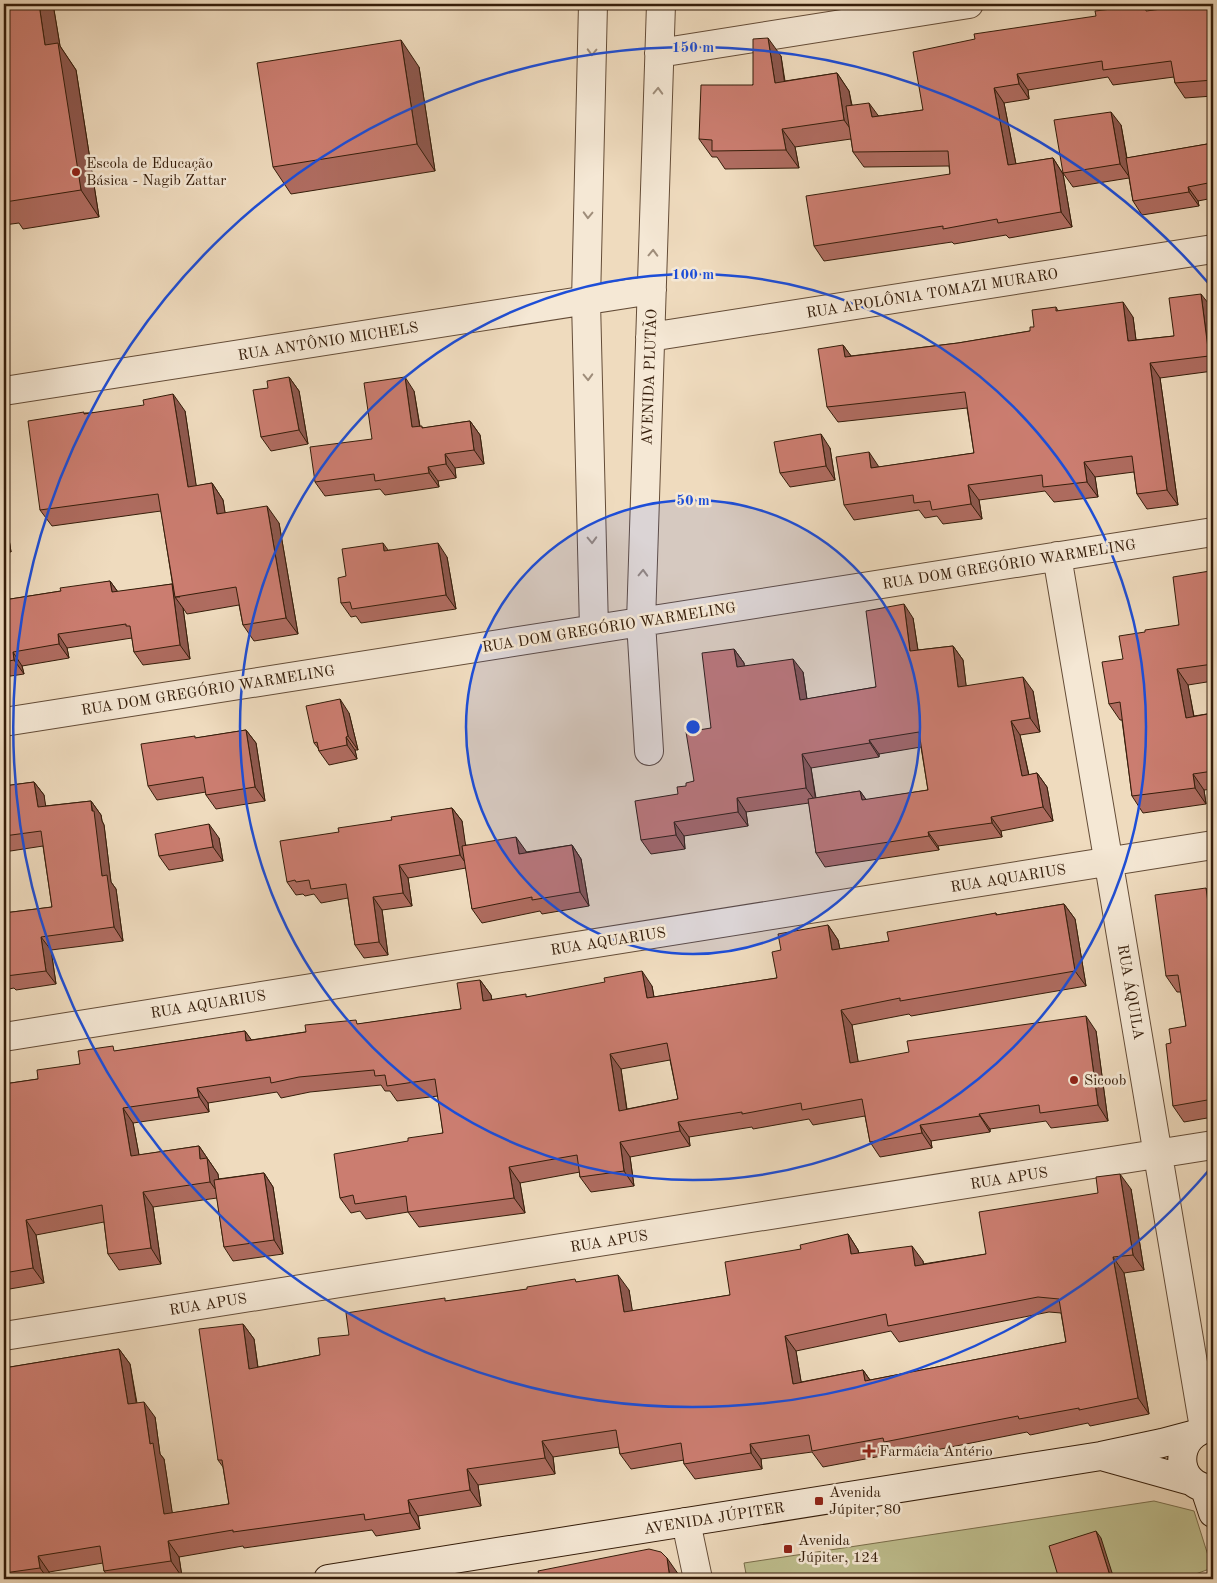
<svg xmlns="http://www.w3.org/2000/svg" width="1217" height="1583" font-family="'Old Standard TT',serif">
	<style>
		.green { fill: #bebe8e; stroke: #7a6e4c }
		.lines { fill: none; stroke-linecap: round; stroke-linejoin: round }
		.minor-casing { stroke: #644c37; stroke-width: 30 }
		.secondary-casing { stroke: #351d0a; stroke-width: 30 }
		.minor { stroke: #f5e8d5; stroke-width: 28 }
		.secondary { stroke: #f5e8d5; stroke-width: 28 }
		.wall { fill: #af6c60; stroke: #351d0a; fill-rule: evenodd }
		.shaded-wall { fill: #8e584e; stroke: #351d0a }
		.building { fill: #cb7d70; stroke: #351d0a; fill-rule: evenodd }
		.oneway { stroke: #9f8d7a }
		.ring { fill: none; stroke: #1d4ed8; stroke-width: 2.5 }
		.poi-dot { fill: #8f2418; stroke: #f5e8d5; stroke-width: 2 }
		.labels { text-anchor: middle; stroke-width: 5; stroke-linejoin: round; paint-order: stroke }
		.poi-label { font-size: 15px; fill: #351d0a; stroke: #f5e8d5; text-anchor: start }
		.street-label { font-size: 15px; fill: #351d0a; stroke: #f5e8d5 }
		.centre { fill: #1d4ed8; stroke: #f5e8d5; stroke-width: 2.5 }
		.ring-label { font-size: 15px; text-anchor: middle; font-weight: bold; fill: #1d4ed8; stroke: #f5e8d5; stroke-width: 5; stroke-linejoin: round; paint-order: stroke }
	</style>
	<rect width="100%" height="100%" fill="#efdbbe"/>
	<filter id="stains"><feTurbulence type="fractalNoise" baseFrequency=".004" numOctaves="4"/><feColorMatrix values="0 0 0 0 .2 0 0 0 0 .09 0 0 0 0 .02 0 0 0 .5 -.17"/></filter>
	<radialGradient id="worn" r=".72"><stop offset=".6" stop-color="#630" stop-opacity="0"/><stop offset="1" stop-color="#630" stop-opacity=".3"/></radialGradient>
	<path class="green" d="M 1154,1501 L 1194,1511 L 1212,1568 L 1182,1579 L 747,1579 L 744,1563 Z"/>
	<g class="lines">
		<g class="minor-casing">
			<path id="minor" d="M 593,4 L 586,301 L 594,629
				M 659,53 L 969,4
				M 650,337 L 1213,249
				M 4,391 L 652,290
				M 1057,556 L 1204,1428
				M 4,722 L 1213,532
				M 649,751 L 641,622 L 661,4
				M 4,1037 L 1213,845
				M 4,1336 L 1213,1145
				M 686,1522 L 698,1579"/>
		</g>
		<g class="secondary-casing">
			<path id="secondary" d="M 1213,1427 C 1172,1432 1172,1487 1213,1489
				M 1105,1457 L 1191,1481
				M 1205,1489 L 1213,1513
				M 328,1579 L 1101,1456 L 1162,1443 L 1192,1435"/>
		</g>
		<use href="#minor" class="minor"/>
		<use href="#secondary" class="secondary"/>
	</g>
	<path class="wall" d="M 4,4 L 53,4 L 60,46 L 76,70 L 99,217 L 23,229 L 19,223 L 4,225 Z
		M 1213,4 L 1213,96 L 1185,98 L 1175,83 L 1174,77 L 1113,85 L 1108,77 L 1028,90 L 1029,99 L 1004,103 L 1016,164 L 1053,158 L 1063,174 L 1072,227 L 1009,238 L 1006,235 L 954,244 L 952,242 L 824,261 L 814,246 L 950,174 L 949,166 L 864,167 L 853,152 L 851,139 L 795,147 L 799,168 L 725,169 L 717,157 L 712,157 L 699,139 L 781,56 L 785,81 L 837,73 L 849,91 L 852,105 L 879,116 L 923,110 L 1149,11 Z
		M 419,67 L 435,171 L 291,194 L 273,167 Z
		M 1121,125 L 1127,158 L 1213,143 L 1213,198 L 1198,201 L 1199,206 L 1142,215 L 1133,201 L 1129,178 L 1073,187 L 1063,173 Z
		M 1056,307 L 1058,311 L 1133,317 L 1136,340 L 1174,336 L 1212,308 L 1213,322 L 1213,371 L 1160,378 L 1178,505 L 1147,509 L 1137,494 L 1134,472 L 1095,477 L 1098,497 L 1054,502 L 1045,491 L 979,500 L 982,519 L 943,524 L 937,516 L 925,518 L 919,510 L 854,520 L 844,505 L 879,467 L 974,453 L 967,408 L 838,422 L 827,407 L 843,345 L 851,356 L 958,343 L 1030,331 L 1034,327 Z
		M 289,377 L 299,391 L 308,444 L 271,451 L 261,437 Z
		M 414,391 L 420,426 L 423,428 L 470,421 L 480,435 L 484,464 L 455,468 L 456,478 L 438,481 L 439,487 L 385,495 L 380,489 L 325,496 L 315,482 L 372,439 Z
		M 185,411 L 196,486 L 212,483 L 223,500 L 225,513 L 279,523 L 298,634 L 254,641 L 243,625 L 239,605 L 187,614 L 183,608 L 190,659 L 143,665 L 134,652 L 132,638 L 67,648 L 69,658 L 22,666 L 24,674 L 4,677 L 4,596 L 4,600 L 61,591 L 110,581 L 118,592 L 172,584 L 173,587 L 161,511 L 52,526 L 40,510 L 85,413 Z
		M 830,448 L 835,480 L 790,487 L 780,473 Z
		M 4,511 L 5,513 L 11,552 L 4,552 L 5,556 L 4,556 Z
		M 389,550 L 447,557 L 456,609 L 361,623 L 356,616 L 351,617 L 341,603 L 346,576 Z
		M 1210,571 L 1213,576 L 1213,681 L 1188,685 L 1194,716 L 1213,713 L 1213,789 L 1204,790 L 1206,804 L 1143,813 L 1132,796 L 1122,720 L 1120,720 L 1109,704 L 1123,659 L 1145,632 L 1179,625 Z
		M 913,618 L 918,650 L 953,646 L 963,660 L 966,686 L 1033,691 L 1040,732 L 1020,735 L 1029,775 L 1037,773 L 1047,787 L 1053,821 L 1001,831 L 1002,837 L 938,846 L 939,850 L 825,867 L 816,853 L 809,803 L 746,812 L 748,826 L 684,836 L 685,849 L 651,854 L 641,840 L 678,794 L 686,786 L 694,781 L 711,728 L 734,649 L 744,663 L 744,666 L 803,672 L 807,699 L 876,687 ZM 921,747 L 928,790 L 866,800 L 860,791 L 816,798 L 811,768 L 879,757 L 879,754 Z
		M 349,713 L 358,750 L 355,750 L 357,759 L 329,765 L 319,751 L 318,748 L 314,743 Z
		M 246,730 L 256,743 L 265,801 L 216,809 L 206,795 L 206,792 L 157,800 L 148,786 L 196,738 Z
		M 34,782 L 44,795 L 45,806 L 91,801 L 101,815 L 102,821 L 104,825 L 111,882 L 116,889 L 123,941 L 51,950 L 56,984 L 16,990 L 14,988 L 4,990 L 4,913 L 52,907 L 43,846 L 4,852 L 4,786 Z
		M 452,808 L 462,821 L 465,845 L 526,851 L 526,852 L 572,845 L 581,859 L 589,906 L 542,914 L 540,911 L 482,923 L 472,909 L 466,868 L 408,878 L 412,906 L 382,910 L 388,955 L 364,958 L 355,945 L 348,898 L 321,903 L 314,894 L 305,896 L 303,894 L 296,895 L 287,882 L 339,832 L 392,820 Z
		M 219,838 L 223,861 L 169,870 L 159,856 Z
		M 1213,899 L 1213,1117 L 1184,1122 L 1173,1106 L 1171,1043 L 1186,1026 L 1181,992 L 1177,992 L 1166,976 Z
		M 1064,904 L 1075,919 L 1086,986 L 911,1016 L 909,1014 L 852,1025 L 858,1062 L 1096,1031 L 1108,1121 L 1051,1128 L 1046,1121 L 990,1129 L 990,1132 L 931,1141 L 932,1148 L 880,1157 L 870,1142 L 865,1116 L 813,1125 L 809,1119 L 753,1129 L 752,1127 L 689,1137 L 690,1146 L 630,1157 L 634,1186 L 591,1192 L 580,1177 L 580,1172 L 520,1183 L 525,1213 L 419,1227 L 408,1212 L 366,1219 L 360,1211 L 351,1213 L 340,1198 L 408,1141 L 443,1133 L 438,1096 L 397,1101 L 390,1091 L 385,1091 L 381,1085 L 310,1092 L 281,1098 L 277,1092 L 208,1103 L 209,1112 L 133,1123 L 139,1155 L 199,1146 L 218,1174 L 218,1179 L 264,1173 L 273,1187 L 283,1254 L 233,1261 L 224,1247 L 217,1198 L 153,1207 L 161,1264 L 119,1270 L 108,1254 L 104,1222 L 36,1235 L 44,1283 L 4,1290 L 4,1084 L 38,1079 L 116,1051 L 245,1031 L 251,1040 L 461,1009 L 480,980 L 491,995 L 492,1000 L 652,986 L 654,997 L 777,978 L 781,950 L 828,925 L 838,940 L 840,949 L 889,941 L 996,913 L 997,915 ZM 670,1060 L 678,1099 L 627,1109 L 621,1069 Z
		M 1131,1189 L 1144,1270 L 1124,1273 L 1149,1414 L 1090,1426 L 1088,1423 L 1030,1435 L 1027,1432 L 895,1458 L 892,1454 L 823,1467 L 812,1452 L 761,1459 L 762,1469 L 695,1479 L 684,1464 L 684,1460 L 631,1469 L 620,1454 L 619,1447 L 553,1457 L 555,1474 L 478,1485 L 481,1506 L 418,1516 L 420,1529 L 376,1536 L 372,1530 L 244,1548 L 243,1546 L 179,1557 L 182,1577 L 164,1579 L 110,1579 L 104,1571 L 103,1563 L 49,1572 L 50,1579 L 4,1579 L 4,1368 L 119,1349 L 130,1364 L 137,1403 L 155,1417 L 160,1454 L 164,1459 L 172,1513 L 229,1504 L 223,1467 L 218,1460 L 243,1324 L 254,1339 L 258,1367 L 320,1355 L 349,1335 L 447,1301 L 577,1282 L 629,1290 L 632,1311 L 730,1295 L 801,1249 L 848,1234 L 858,1250 L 859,1253 L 923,1261 L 923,1264 L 986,1254 ZM 1049,1312 L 1061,1313 L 1066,1342 L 870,1380 L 863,1370 L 801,1382 L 796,1351 L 891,1331 L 899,1342 Z"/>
	<path class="shaded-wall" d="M 39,4 L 53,4 L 60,46 L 76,70 L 99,217 L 81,190 L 45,45 Z
		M 768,38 L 781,56 L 787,101 L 775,83 Z
		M 401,40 L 419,67 L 435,171 L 417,144 Z
		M 837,73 L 849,91 L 857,138 L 844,120 Z
		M 1017,74 L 1028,90 L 1029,99 L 1019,84 Z
		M 994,88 L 1004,103 L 1019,180 L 1008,165 Z
		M 869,103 L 880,118 L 872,117 Z
		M 1111,112 L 1121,125 L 1130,178 L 1120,164 Z
		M 782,129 L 795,147 L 799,168 L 786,150 Z
		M 1053,158 L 1063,174 L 1072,227 L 1061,212 Z
		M 1188,187 L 1198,201 L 1199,206 L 1189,192 Z
		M 1201,294 L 1212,308 L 1213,322 L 1213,362 L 1209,356 Z
		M 1123,302 L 1133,317 L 1138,356 L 1128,341 Z
		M 843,345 L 854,360 L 845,357 Z
		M 1150,363 L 1160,378 L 1178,505 L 1167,490 Z
		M 289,377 L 299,391 L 308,444 L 299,430 Z
		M 405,377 L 414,391 L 422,441 L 412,427 Z
		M 173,394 L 185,411 L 199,504 L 188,487 Z
		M 470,421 L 480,435 L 484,464 L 474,450 Z
		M 821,434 L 830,448 L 835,480 L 826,466 Z
		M 869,452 L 879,467 L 871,468 Z
		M 445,454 L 455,468 L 456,478 L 446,464 Z
		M 1084,462 L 1095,477 L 1098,497 L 1087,482 Z
		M 428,467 L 438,481 L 439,487 L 429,473 Z
		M 212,483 L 223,500 L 228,531 L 217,514 Z
		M 968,485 L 979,500 L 982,519 L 971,504 Z
		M 267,506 L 279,523 L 298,634 L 286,618 Z
		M 4,511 L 5,513 L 11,552 L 4,541 Z
		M 383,543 L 393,557 L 384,551 Z
		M 438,543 L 447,557 L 456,609 L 446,595 Z
		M 1210,571 L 1213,576 L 1213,593 Z
		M 110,581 L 120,595 L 112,592 Z
		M 172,584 L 180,597 L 175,597 L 183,608 L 190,659 L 180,645 Z
		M 904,604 L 913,618 L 920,664 L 910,651 Z
		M 58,634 L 67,648 L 69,658 L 59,644 Z
		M 953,646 L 963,660 L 968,701 L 958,687 Z
		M 734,649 L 744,663 L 746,681 L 737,667 Z
		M 13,652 L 22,666 L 24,674 L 14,660 Z
		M 793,659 L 803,672 L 809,714 L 800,700 Z
		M 1177,669 L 1188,685 L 1197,734 L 1186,718 Z
		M 1023,677 L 1033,691 L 1040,732 L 1030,718 Z
		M 340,699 L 349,713 L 358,750 L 348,736 Z
		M 1011,721 L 1020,735 L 1032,790 L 1022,776 Z
		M 246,730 L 256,743 L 265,801 L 255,787 Z
		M 346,737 L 355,750 L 357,759 L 347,745 Z
		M 869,740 L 879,754 L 879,757 L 870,743 Z
		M 802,754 L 811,768 L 816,802 L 806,788 Z
		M 1037,773 L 1047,787 L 1053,821 L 1043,807 Z
		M 1193,774 L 1204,790 L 1206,804 L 1195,788 Z
		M 34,782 L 44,795 L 48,821 L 38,807 Z
		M 860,791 L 870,805 L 862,800 Z
		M 737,798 L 746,812 L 748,826 L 738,812 Z
		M 91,801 L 101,815 L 102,821 L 104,825 L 111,882 L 116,889 L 123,941 L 114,927 L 102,876 Z
		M 452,808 L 462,821 L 469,868 L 460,855 Z
		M 991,817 L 1001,831 L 1002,837 L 992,823 Z
		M 674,822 L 684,836 L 685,849 L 676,835 Z
		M 209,824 L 219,838 L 223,861 L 213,847 Z
		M 928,832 L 938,846 L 939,850 L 929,836 Z
		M 516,837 L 526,851 L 529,868 L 519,854 Z
		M 572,845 L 581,859 L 589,906 L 580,892 Z
		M 399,865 L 408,878 L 412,906 L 403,893 Z
		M 1206,888 L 1213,899 L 1213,939 Z
		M 373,897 L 382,910 L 388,955 L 379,942 Z
		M 1064,904 L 1075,919 L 1086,986 L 1075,971 Z
		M 828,925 L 838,940 L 843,965 L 832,950 Z
		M 41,937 L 51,950 L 56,984 L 46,971 Z
		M 642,971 L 652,986 L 657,1014 L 647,998 Z
		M 480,980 L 491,995 L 494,1016 L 483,1001 Z
		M 841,1010 L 852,1025 L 861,1078 L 850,1063 Z
		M 1086,1016 L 1096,1031 L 1108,1121 L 1098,1105 Z
		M 245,1031 L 256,1046 L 246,1041 Z
		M 610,1054 L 621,1069 L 629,1126 L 619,1111 Z
		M 197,1088 L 208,1103 L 209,1112 L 199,1097 Z
		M 123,1108 L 133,1123 L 142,1171 L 131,1156 Z
		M 979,1114 L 990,1129 L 990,1132 L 980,1116 Z
		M 678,1122 L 689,1137 L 690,1146 L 680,1131 Z
		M 920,1125 L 931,1141 L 932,1148 L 922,1133 Z
		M 620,1142 L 630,1157 L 634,1186 L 624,1171 Z
		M 199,1146 L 218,1174 L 221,1197 L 210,1182 L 200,1159 Z
		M 509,1167 L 520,1183 L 525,1213 L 514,1198 Z
		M 264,1173 L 273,1187 L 283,1254 L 274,1240 Z
		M 1120,1174 L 1131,1189 L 1144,1270 L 1133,1255 Z
		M 143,1192 L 153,1207 L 161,1264 L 151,1248 Z
		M 26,1220 L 36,1235 L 44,1283 L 33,1268 Z
		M 848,1234 L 858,1250 L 862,1270 L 851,1254 Z
		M 912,1246 L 923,1261 L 926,1282 L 915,1266 Z
		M 1113,1257 L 1124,1273 L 1149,1414 L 1138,1398 Z
		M 618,1275 L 629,1290 L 635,1327 L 624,1312 Z
		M 243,1324 L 254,1339 L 260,1384 L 249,1369 Z
		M 785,1336 L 796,1351 L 804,1399 L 793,1384 Z
		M 119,1349 L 130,1364 L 139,1420 L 128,1404 Z
		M 863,1370 L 874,1386 L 865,1381 Z
		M 144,1402 L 155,1417 L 160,1454 L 164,1459 L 175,1530 L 164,1514 L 150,1444 Z
		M 542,1441 L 553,1457 L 555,1474 L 545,1458 Z
		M 750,1444 L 761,1459 L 762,1469 L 751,1453 Z
		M 467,1469 L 478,1485 L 481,1506 L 470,1490 Z
		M 408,1500 L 418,1516 L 420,1529 L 410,1513 Z
		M 1096,1531 L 1101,1538 L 1114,1579 L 1111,1579 Z
		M 168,1541 L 179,1557 L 182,1577 L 171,1561 Z
		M 38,1556 L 49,1572 L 50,1579 L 48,1579 L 40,1568 Z
		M 667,1558 L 681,1578 L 681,1579 L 670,1579 Z"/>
	<path class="building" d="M 4,4 L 39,4 L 45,45 L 58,43 L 81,190 L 5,202 L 4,196 Z
		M 1201,4 L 1213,4 L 1213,80 L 1175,83 L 1171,61 L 1103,70 L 1102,61 L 1017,74 L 1019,84 L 994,88 L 1008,165 L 1053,158 L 1061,212 L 998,223 L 997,219 L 943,229 L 943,226 L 814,246 L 806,196 L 950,174 L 948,151 L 853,152 L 846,106 L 869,103 L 872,117 L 923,110 L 913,52 L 975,39 L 974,34 L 1096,16 L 1095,11 L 1145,5 L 1146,11 Z
		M 768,38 L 775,83 L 837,73 L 844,120 L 782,129 L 786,150 L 712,151 L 712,140 L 699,139 L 701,85 L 753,85 L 753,39 Z
		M 401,40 L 417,144 L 273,167 L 257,63 Z
		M 1111,112 L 1120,164 L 1063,173 L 1054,120 Z
		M 1213,143 L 1213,182 L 1188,187 L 1189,192 L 1133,201 L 1126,158 Z
		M 1201,294 L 1209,356 L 1150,363 L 1167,490 L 1137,494 L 1132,456 L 1084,462 L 1087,482 L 1043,487 L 1042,475 L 968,485 L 971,504 L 932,510 L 930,501 L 914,503 L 913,495 L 844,505 L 836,457 L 869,452 L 871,468 L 974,453 L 965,392 L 827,407 L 818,349 L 843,345 L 845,357 L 958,343 L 1030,331 L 1030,327 L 1034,327 L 1032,310 L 1056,307 L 1056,311 L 1123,302 L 1128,341 L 1174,336 L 1169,298 Z
		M 289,377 L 299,430 L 261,437 L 253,390 L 268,388 L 267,381 Z
		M 405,377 L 412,427 L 422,426 L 422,428 L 470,421 L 474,450 L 445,454 L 446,464 L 428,467 L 429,473 L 375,481 L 374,474 L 315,482 L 310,447 L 372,439 L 364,383 Z
		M 173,394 L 188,487 L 212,483 L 217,514 L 267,506 L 286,618 L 243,625 L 236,587 L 175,597 L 158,494 L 40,510 L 28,421 L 84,412 L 84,414 L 144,405 L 143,400 Z
		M 821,434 L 826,466 L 780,473 L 774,442 Z
		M 383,543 L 384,551 L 438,543 L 446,595 L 352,609 L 350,602 L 341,603 L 338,578 L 346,576 L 342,549 Z
		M 1210,571 L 1213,593 L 1213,664 L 1177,669 L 1186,718 L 1213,713 L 1213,771 L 1193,774 L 1195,788 L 1132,796 L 1120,702 L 1109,704 L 1102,662 L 1123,659 L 1119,636 L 1145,632 L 1145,630 L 1179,625 L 1173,577 Z
		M 110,581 L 112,592 L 172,584 L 180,645 L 134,652 L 130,626 L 126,626 L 126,624 L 58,634 L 59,644 L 13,652 L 14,660 L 4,662 L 4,600 L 61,591 L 60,588 Z
		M 904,604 L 910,651 L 953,646 L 958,687 L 1023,677 L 1030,718 L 1011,721 L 1022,776 L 1037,773 L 1043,807 L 991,817 L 992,823 L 928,832 L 929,836 L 816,853 L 808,799 L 860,791 L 862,800 L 928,790 L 919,732 L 869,740 L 870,743 L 802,754 L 806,788 L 737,798 L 738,812 L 674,822 L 676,835 L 641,840 L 635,801 L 678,794 L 677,787 L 686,786 L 686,783 L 694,781 L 686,732 L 711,728 L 702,653 L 734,649 L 737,667 L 793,659 L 800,700 L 876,687 L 866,611 Z
		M 340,699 L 348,736 L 346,737 L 347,745 L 319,751 L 317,742 L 314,743 L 306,706 Z
		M 246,730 L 255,787 L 206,795 L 203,777 L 148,786 L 141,744 L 195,736 L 195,738 Z
		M 34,782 L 38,807 L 91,801 L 92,811 L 94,811 L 102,876 L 107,875 L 114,927 L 41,937 L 46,971 L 6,976 L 5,974 L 4,974 L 4,913 L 52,907 L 41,831 L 4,836 L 4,786 Z
		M 452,808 L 460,855 L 399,865 L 403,893 L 373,897 L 379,942 L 355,945 L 346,884 L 311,889 L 309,880 L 296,882 L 295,880 L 287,882 L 280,841 L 339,832 L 338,828 L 392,820 L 391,817 Z
		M 209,824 L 213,847 L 159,856 L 155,834 Z
		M 516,837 L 519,854 L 572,845 L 580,892 L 532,900 L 532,897 L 472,909 L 462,846 Z
		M 1206,888 L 1213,939 L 1213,1099 L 1173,1106 L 1166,1044 L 1171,1043 L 1169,1029 L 1186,1026 L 1178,975 L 1166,976 L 1155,895 Z
		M 1064,904 L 1075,971 L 900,1001 L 900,998 L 841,1010 L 850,1063 L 909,1052 L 907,1041 L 1086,1016 L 1098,1105 L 1040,1113 L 1039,1105 L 979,1114 L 980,1116 L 920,1125 L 922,1133 L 870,1142 L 862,1099 L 802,1110 L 801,1103 L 742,1114 L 742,1112 L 678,1122 L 680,1131 L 620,1142 L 624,1171 L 580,1177 L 577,1155 L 509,1167 L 514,1198 L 408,1212 L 406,1196 L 355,1204 L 353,1195 L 340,1198 L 334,1154 L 408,1141 L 408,1138 L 443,1133 L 435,1079 L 387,1086 L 385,1075 L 375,1076 L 374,1070 L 299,1077 L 271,1083 L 270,1077 L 197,1088 L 199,1097 L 123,1108 L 131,1156 L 199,1146 L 200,1159 L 207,1158 L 210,1182 L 143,1192 L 151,1248 L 108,1254 L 102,1205 L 26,1220 L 33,1268 L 4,1273 L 4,1084 L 38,1079 L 37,1070 L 80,1064 L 78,1051 L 113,1046 L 114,1051 L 245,1031 L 246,1041 L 306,1032 L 305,1025 L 356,1020 L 357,1024 L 461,1009 L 457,983 L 480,980 L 483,1001 L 526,994 L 526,997 L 605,982 L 604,978 L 642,971 L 647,998 L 777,978 L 772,952 L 781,950 L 778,934 L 828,925 L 832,950 L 889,941 L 887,932 L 996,913 L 996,915 ZM 667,1043 L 678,1099 L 619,1111 L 610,1054 Z
		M 264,1173 L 274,1240 L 224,1247 L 214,1180 Z
		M 1120,1174 L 1133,1255 L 1113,1257 L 1138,1398 L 1079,1410 L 1079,1408 L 1019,1419 L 1018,1416 L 884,1442 L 883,1438 L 812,1451 L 809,1435 L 750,1444 L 751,1453 L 684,1464 L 681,1443 L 620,1454 L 616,1430 L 542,1441 L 545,1458 L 467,1469 L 470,1490 L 408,1500 L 410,1513 L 365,1520 L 364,1514 L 233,1532 L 233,1530 L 168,1541 L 171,1561 L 104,1571 L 100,1546 L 38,1556 L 40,1568 L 4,1573 L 4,1368 L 119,1349 L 128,1404 L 144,1402 L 150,1444 L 153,1443 L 164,1514 L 229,1504 L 222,1460 L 218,1460 L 199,1329 L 243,1324 L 249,1369 L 320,1355 L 318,1338 L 349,1335 L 346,1313 L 445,1298 L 445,1301 L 527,1289 L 527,1287 L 575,1279 L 576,1282 L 618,1275 L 624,1312 L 730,1295 L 725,1262 L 801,1249 L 800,1245 L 848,1234 L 851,1254 L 912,1246 L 915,1266 L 986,1254 L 979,1212 L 1098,1193 L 1096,1177 ZM 1038,1297 L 1059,1299 L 1066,1342 L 865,1381 L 863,1370 L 793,1384 L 785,1336 L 886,1314 L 888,1326 Z
		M 1096,1531 L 1111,1579 L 1059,1579 L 1049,1546 Z
		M 649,1549 L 661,1552 L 667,1558 L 670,1579 L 540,1579 L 538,1571 Z"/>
	<defs><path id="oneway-chevron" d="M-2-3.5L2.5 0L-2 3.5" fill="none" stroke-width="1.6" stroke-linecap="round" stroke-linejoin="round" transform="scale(1.25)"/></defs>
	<g class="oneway">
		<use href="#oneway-chevron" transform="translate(592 52) rotate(92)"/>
		<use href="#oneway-chevron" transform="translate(658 91) rotate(-88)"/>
		<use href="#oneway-chevron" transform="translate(588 215) rotate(92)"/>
		<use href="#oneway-chevron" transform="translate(653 253) rotate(-88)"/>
		<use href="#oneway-chevron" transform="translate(588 377) rotate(88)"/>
		<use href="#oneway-chevron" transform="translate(592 540) rotate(88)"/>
		<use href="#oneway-chevron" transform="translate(643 573) rotate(-88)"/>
	</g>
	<circle cx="693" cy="727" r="227" fill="#1d4ed8" fill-opacity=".12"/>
	<g class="ring">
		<circle cx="693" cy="727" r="227"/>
		<circle cx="693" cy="727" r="453"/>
		<path d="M1210 1169A680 680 0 1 1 1210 285"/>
	</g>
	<g class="poi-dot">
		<circle cx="76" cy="172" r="5"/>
		<circle cx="1074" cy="1080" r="5"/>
		<path d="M866.5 1443.5h5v5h5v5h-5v5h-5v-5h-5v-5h5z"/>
		<rect x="814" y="1496" width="10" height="10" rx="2.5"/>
		<rect x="783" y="1544" width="10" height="10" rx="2.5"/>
	</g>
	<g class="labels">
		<g class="poi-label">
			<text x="86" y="168">Escola de Educação<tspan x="86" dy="17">Básica - Nagib Zattar</tspan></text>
			<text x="1084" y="1085">Sicoob</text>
			<text x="879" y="1456">Farmácia Antério</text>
			<text x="829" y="1497">Avenida<tspan x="829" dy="17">Júpiter, 80</tspan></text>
			<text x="798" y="1545">Avenida<tspan x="798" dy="17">Júpiter, 124</tspan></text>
		</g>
		<g class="street-label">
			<text transform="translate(932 293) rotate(-9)" y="5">RUA APOLÔNIA TOMAZI MURARO</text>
			<text transform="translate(328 341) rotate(-9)" y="5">RUA ANTÔNIO MICHELS</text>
			<text transform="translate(649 377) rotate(-88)" y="5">AVENIDA PLUTÃO</text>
			<text transform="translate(1009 564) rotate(-9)" y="5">RUA DOM GREGÓRIO WARMELING</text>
			<text transform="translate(609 627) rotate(-9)" y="5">RUA DOM GREGÓRIO WARMELING</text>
			<text transform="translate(208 690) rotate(-9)" y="5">RUA DOM GREGÓRIO WARMELING</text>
			<text transform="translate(1008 878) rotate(-9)" y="5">RUA AQUARIUS</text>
			<text transform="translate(608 941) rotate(-9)" y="5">RUA AQUARIUS</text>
			<text transform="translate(1131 992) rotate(80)" y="5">RUA ÁQUILA</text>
			<text transform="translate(208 1004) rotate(-9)" y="5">RUA AQUARIUS</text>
			<text transform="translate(1009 1178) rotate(-9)" y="5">RUA APUS</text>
			<text transform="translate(609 1241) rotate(-9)" y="5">RUA APUS</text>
			<text transform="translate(208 1304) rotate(-9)" y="5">RUA APUS</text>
			<text transform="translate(714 1518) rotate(-9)" y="5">AVENIDA JÚPITER</text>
		</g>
	</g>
	<circle cx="693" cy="727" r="8" class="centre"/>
	<g class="ring-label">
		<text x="693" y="52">150 m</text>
		<text x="693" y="279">100 m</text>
		<text x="693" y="505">50 m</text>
	</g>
	<rect width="1217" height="1583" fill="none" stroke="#efdbbe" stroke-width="20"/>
	<rect x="5" y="5" width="1207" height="1573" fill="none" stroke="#351d0a" stroke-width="2.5"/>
	<rect x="10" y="10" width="1197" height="1563" fill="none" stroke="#351d0a"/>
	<rect width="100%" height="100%" filter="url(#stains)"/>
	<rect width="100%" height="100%" fill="url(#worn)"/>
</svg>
